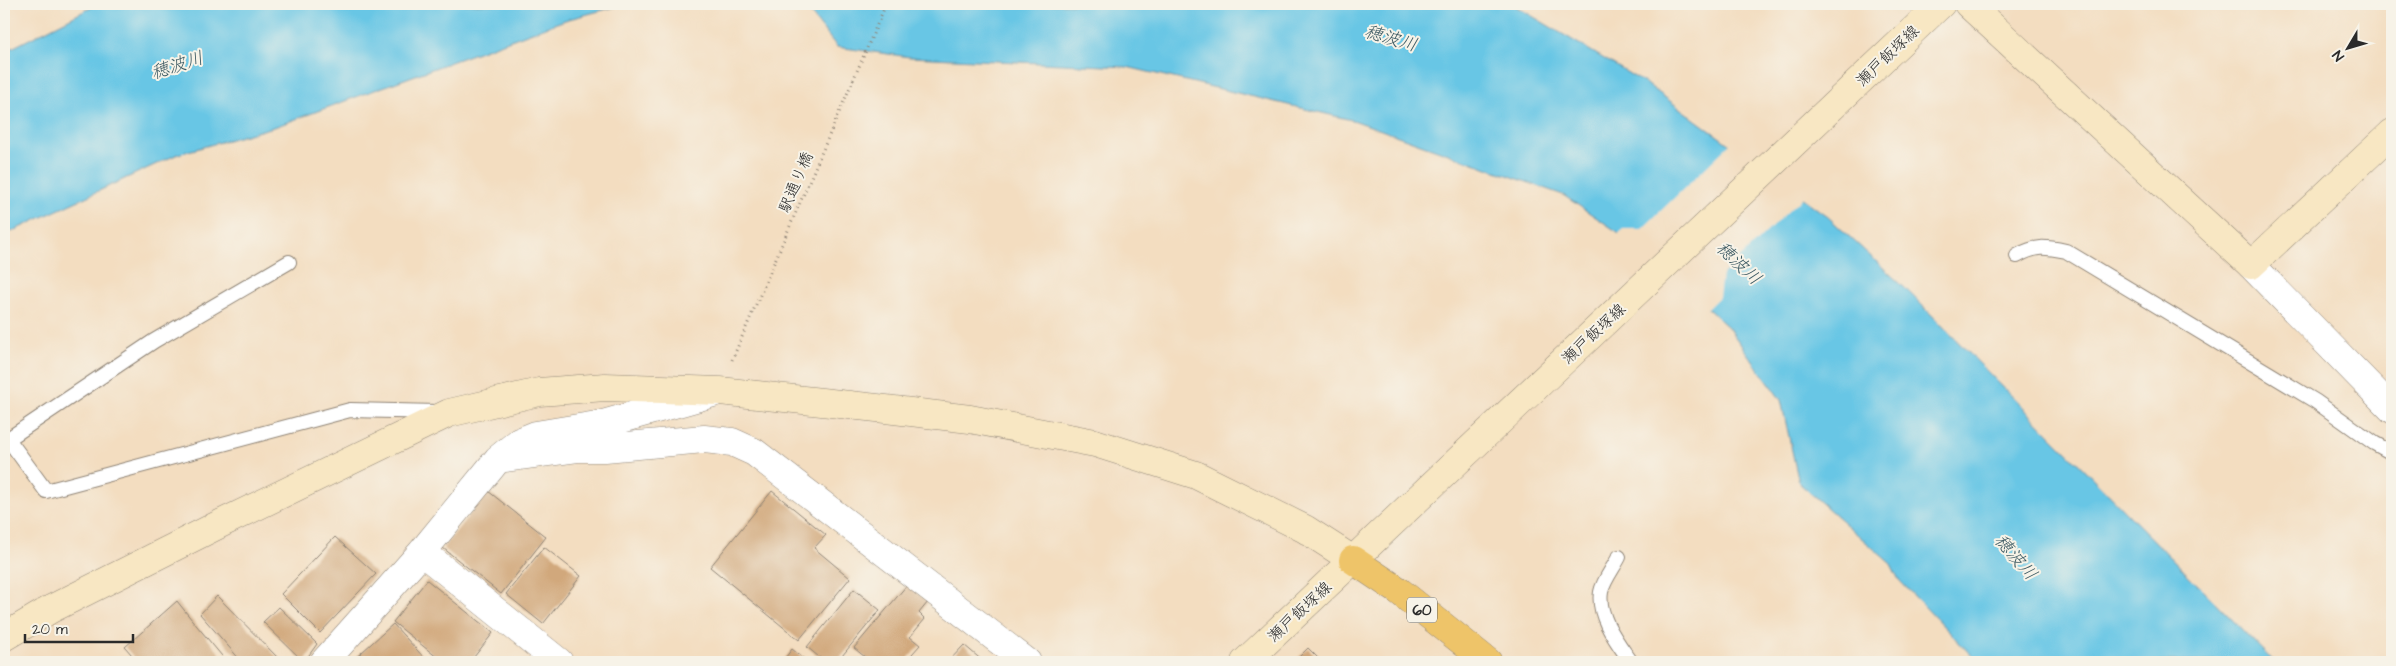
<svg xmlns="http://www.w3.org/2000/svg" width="2396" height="666" font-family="'Architects Daughter','Klee One',sans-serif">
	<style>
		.water { fill: #67c6e5; stroke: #497888 }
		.pier { fill: #f3ddc0 }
		.building { fill: #d1a87c }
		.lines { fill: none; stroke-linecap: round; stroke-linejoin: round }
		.lane-casing { stroke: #8f8476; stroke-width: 16 }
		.street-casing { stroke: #8f8476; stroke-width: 29 }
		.secondary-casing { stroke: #8f8476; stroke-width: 29 }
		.primary-casing { stroke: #8f8476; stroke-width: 29 }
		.path { stroke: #8f8476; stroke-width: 3; stroke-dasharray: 1 4; stroke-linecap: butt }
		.lane { stroke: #fff; stroke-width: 14 }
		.street { stroke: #fff; stroke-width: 28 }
		.secondary { stroke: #f8e7c3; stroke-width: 28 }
		.primary { stroke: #eec469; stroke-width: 28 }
		.labels { text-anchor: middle; stroke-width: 4; stroke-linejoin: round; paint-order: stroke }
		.shield { fill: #f7f3e8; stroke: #686764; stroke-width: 1 }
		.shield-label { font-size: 15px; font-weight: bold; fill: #2b2b2b }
		.street-label { font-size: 16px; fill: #2b2b2b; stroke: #f7f3e8 }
		.water-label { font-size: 18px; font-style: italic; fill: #3d5a63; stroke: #f7f3e8 }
	</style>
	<rect width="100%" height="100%" fill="#f7f3e8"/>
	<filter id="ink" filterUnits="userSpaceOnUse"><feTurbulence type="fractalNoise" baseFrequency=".02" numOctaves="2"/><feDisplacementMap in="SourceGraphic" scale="10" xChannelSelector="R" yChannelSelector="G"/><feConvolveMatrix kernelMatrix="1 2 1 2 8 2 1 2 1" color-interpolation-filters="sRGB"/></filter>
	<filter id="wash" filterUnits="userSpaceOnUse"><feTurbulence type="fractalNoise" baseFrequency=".0096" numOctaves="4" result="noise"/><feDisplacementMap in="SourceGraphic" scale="20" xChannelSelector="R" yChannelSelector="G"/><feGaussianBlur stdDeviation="1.12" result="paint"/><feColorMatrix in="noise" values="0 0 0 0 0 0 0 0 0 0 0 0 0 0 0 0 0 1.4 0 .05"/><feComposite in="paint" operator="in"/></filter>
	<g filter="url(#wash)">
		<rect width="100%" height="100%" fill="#f3ddc0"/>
		<path class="water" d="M 98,4 L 626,4 L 565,20 L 277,126 L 178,154 L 4,235 L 4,52 Z
			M 800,4 L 1512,4 L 1648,85 L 1827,216 L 1905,288 L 2274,662 L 1978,662 L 1899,580 L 1891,564 L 1799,483 L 1781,400 L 1728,327 L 1640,247 L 1563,195 L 1356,121 L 1127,67 L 910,57 L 837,47 L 811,14 Z"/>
		<path class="pier" d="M 1731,143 L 1804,196 L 1722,275 L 1719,297 L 1706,310 L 1639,249 L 1618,234 L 1624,229 L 1642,229 Z"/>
		<g id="blocks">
			<path class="building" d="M 488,491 L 546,537 L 501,594 L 443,548 Z
				M 772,491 L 826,535 L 814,548 L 850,578 L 799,640 L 710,567 Z
				M 335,537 L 376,574 L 320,633 L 281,594 Z
				M 544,547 L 581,576 L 543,624 L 506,594 Z
				M 427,580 L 493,633 L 470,662 L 443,662 L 393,622 Z
				M 907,585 L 928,602 L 919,613 L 925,619 L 910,637 L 920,645 L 905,662 L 871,662 L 854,648 Z
				M 854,589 L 880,610 L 837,662 L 825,662 L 807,647 Z
				M 217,596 L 282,662 L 242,662 L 200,614 Z
				M 177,601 L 192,620 L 227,662 L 138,662 L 125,647 Z
				M 279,607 L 317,644 L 304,662 L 263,622 Z
				M 393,624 L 428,662 L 351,662 Z
				M 964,645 L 984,662 L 948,662 Z
				M 1308,648 L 1322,662 L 1294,662 Z
				M 792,649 L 808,662 L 782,662 Z"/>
		</g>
	</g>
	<g filter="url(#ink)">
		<use href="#blocks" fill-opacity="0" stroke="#8f8476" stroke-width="1"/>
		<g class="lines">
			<g class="lane-casing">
				<path id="lane" d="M 2017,256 C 2035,245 2046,247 2066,251 L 2315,401 L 2374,443 L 2392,453
					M 289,262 L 154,341 L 8,439 L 46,491 L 350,410 L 438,412
					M 1619,557 C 1614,567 1603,581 1601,592 C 1597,617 1618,643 1631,662"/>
			</g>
			<g class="street-casing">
				<path id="street" d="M 2251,265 L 2392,409
					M 498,459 L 579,448 L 605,448 L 704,439 L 732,442 L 754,452 L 1027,662
					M 422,552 L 559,662
					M 324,662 L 422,552 L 498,459 L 519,442 L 536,435 L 603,424 L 713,393"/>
			</g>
			<g class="secondary-casing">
				<path id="secondary" d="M 1968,4 L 2251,265 L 2392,133
					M 4,637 L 51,609 L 222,523 L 449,413 L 539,392 L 605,387 L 720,391 L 877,408 L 970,419 L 1095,443 L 1196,475 L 1305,529 L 1353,560
					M 1245,662 L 1941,4"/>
			</g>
			<g class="primary-casing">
				<path id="primary" d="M 1353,560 L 1399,591 L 1488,662"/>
			</g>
			<path class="path" d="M 4,4 L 5,4
				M 732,360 L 886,4"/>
			<use href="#lane" class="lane"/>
			<use href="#street" class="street"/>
			<use href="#secondary" class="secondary"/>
			<use href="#primary" class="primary"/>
		</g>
	</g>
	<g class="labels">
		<rect class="shield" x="1407" y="597.5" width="30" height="25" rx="4"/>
		<g class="shield-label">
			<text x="1422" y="615">60</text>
		</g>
		<g class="street-label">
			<text transform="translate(1887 55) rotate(-44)" y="6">瀬戸飯塚線</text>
			<text transform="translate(795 182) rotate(-67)" y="6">駅通り橋</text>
			<text transform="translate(1593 333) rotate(-43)" y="6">瀬戸飯塚線</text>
			<text transform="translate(1299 611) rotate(-43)" y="6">瀬戸飯塚線</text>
		</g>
		<g class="water-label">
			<text transform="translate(1391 38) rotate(16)" y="6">穂波川</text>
			<text transform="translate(177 65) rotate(-18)" y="6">穂波川</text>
			<text transform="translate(1739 263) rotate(43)" y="6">穂波川</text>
			<text transform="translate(2016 557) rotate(49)" y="6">穂波川</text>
		</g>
	</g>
	<rect width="2396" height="666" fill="none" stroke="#f7f3e8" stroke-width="20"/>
	<g transform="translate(2348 48) rotate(232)" stroke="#f7f3e8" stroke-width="4" paint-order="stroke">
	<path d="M0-4L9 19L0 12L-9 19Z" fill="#2b2b2b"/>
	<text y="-8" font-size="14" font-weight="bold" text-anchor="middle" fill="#2b2b2b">N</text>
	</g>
	<path d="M25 634v8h108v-8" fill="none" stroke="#2b2b2b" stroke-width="2.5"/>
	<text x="32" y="634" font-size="15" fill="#2b2b2b" stroke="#f7f3e8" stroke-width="4" paint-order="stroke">20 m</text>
</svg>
